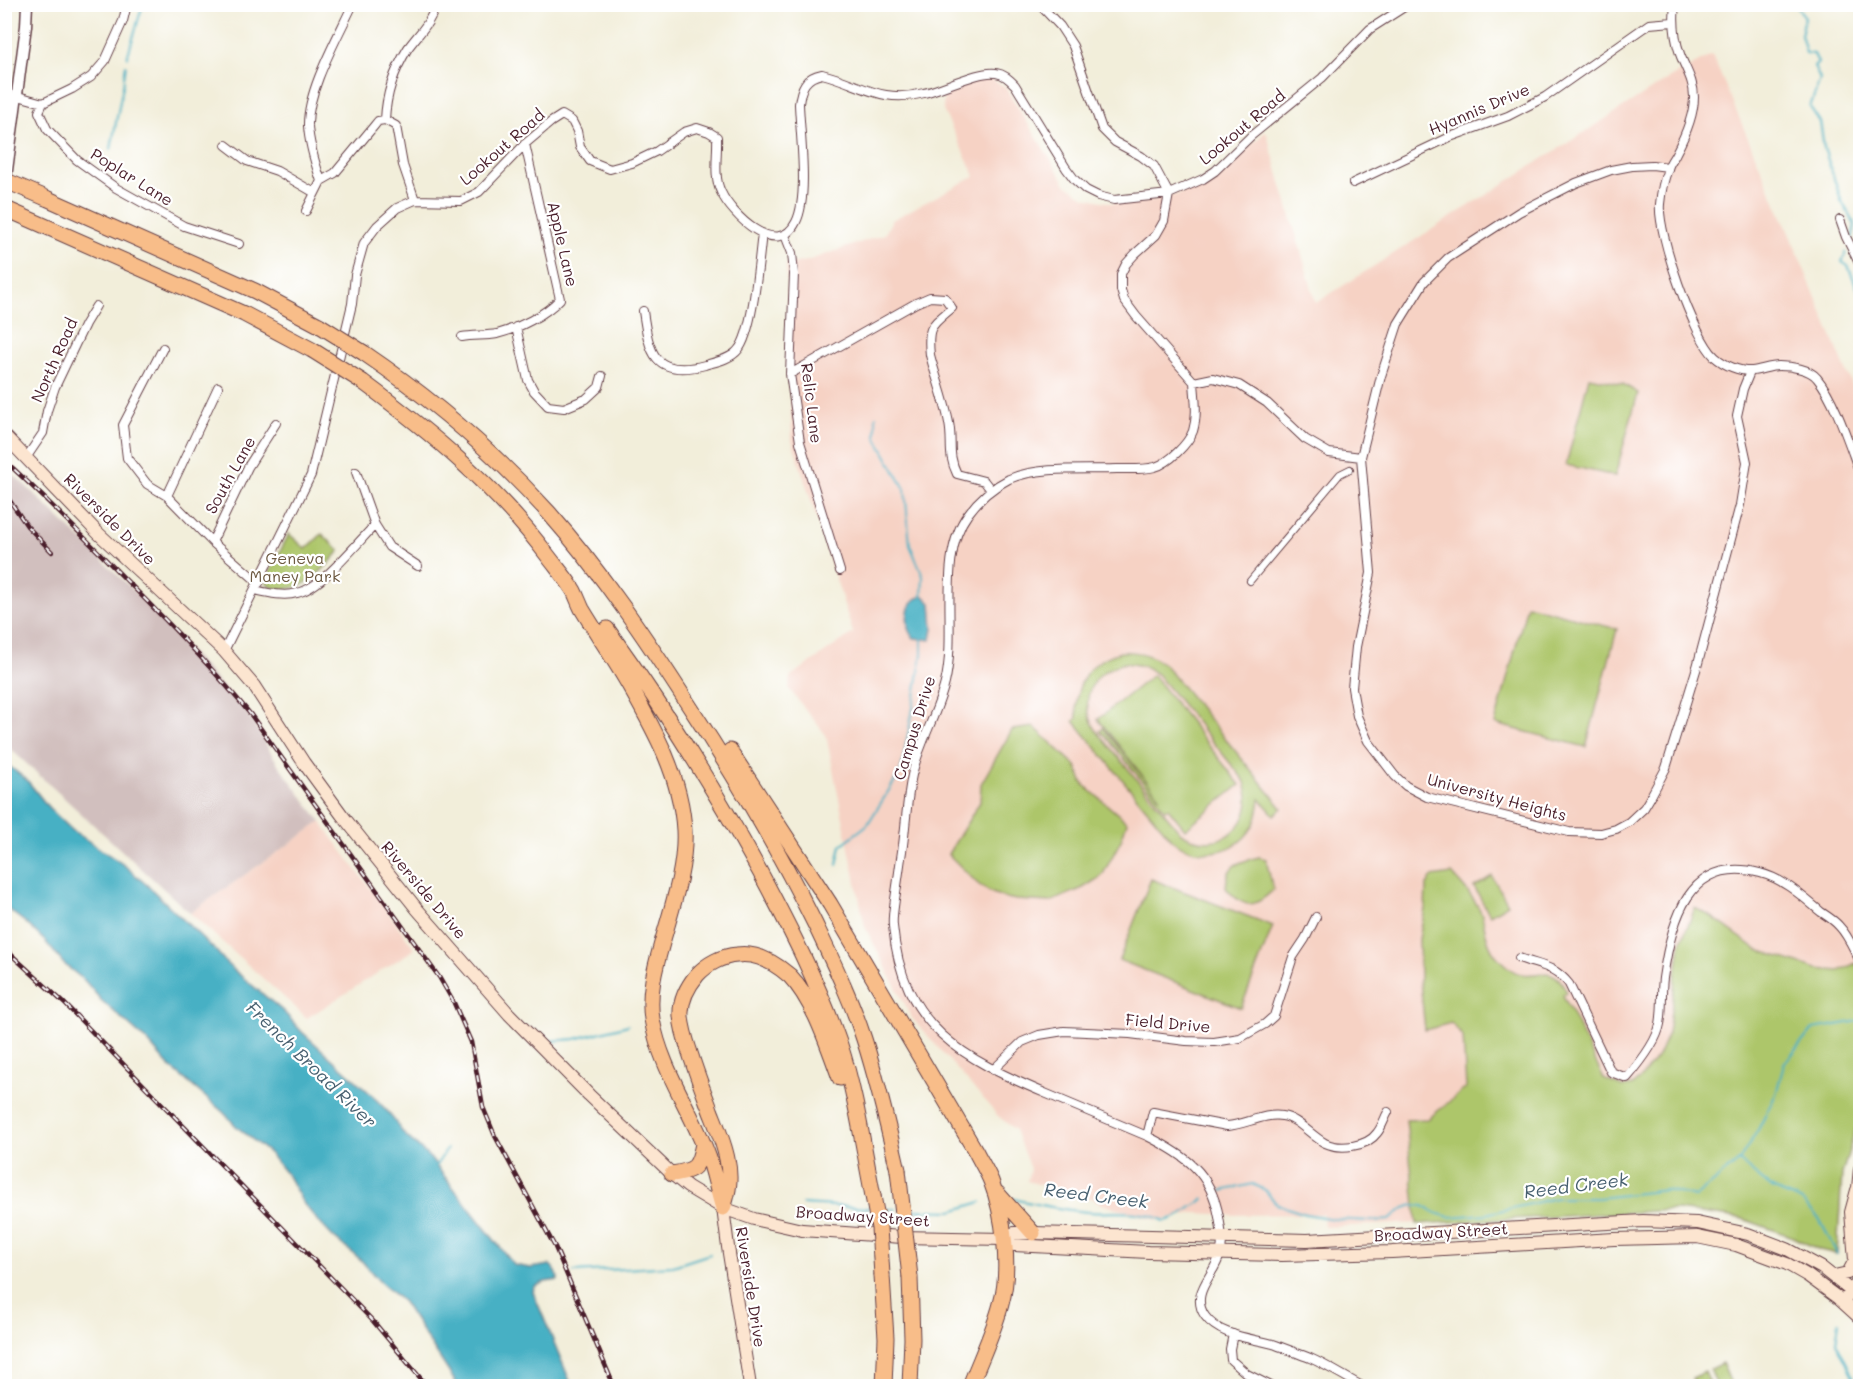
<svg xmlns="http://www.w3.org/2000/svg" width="1865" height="1391" font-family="Mali,sans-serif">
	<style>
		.built { fill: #f6d2c4 }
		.industrial { fill: #d1bfbe }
		.green { fill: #adc66b; stroke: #7c724b; stroke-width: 1.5; fill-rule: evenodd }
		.water { fill: #46b0c4; stroke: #486878; stroke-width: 1.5 }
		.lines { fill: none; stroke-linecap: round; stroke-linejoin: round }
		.stream { stroke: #46b0c4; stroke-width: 2 }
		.pedestrian-casing { stroke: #633e45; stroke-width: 8 }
		.minor-casing { stroke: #633e45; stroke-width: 10 }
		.tertiary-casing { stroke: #633e45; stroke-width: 13 }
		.secondary-casing { stroke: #633e45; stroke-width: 14 }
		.motorway-casing { stroke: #633e45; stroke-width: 17 }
		.pedestrian { stroke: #fff; stroke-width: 6 }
		.minor { stroke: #fff; stroke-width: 8 }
		.tertiary { stroke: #fff; stroke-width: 10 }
		.secondary { stroke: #fce5d0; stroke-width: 12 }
		.motorway { stroke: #f8bd89; stroke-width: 15 }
		.rail-casing { stroke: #4a1f2b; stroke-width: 4.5 }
		.rail { stroke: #fff; stroke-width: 2; stroke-dasharray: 7; stroke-linecap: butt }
		.motorway-bridge-casing { stroke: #633e45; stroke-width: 17; stroke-linecap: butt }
		.motorway-bridge { stroke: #f8bd89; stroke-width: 15 }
		.labels { text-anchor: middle; stroke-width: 4.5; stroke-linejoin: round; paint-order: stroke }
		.street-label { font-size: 16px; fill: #4a1f2b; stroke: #fff }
		.park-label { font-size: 16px; fill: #6d5941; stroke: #fff }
		.water-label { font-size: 18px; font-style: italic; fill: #486070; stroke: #fff }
	</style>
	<rect width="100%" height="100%" fill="#fff"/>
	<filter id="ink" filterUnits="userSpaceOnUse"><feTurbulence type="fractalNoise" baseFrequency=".0167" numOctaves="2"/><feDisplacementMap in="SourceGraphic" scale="12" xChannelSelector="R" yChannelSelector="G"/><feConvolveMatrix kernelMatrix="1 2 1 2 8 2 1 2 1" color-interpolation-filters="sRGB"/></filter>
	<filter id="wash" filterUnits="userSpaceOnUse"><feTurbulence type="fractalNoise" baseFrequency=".008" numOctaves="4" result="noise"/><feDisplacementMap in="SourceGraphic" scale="24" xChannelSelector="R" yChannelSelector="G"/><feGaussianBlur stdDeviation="1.35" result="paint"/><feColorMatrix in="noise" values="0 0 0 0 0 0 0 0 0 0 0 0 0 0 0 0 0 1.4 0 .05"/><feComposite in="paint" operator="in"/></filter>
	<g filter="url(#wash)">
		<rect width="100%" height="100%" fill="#f2eeda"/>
		<path class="built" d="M 1712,55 L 1795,247 L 1860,404 L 1860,1116 L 1842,1174 L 1837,1254 L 1820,1250 L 1788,1235 L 1740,1218 L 1676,1210 L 1472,1221 L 1324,1227 L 1323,1214 L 1235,1215 L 1195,1213 L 1157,1220 L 1101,1204 L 1094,1199 L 1027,1181 L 1030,1169 L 1015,1130 L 998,1116 L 912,1018 L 865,927 L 826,735 L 789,689 L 790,677 L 853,633 L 792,440 L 786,265 L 807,261 L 885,234 L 892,220 L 975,176 L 943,110 L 944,92 L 979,79 L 991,79 L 1005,87 L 1066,184 L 1085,197 L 1111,203 L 1142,202 L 1176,195 L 1220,174 L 1266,131 L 1316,303 L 1673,76 Z
			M 321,822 L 415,949 L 307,1018 L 190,913 Z"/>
		<path class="industrial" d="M 5,467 L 26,486 L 130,587 L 247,713 L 278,764 L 321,822 L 190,913 L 5,744 Z"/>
		<path class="green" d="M 1589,377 L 1623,384 L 1638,393 L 1615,476 L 1566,465 Z
			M 289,534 L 306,549 L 322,534 L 340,551 C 324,568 310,588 285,589 C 277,589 272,589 267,583 L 267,577 Z
			M 1527,605 L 1617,629 L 1586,747 L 1495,724 Z
			M 1121,652 C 1139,651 1151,655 1165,665 L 1282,808 L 1274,815 L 1260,799 C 1259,807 1258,815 1255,822 C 1240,854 1201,861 1173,841 L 1074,721 L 1077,718 C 1073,684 1088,661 1121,652 ZM 1125,663 L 1144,666 L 1157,674 L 1244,780 C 1261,822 1220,857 1181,833 L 1096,730 C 1078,700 1090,671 1125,663 Z
			M 1153,675 L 1240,785 L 1185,829 L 1168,808 L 1165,810 L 1109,740 L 1100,731 L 1103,728 L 1160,798 L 1098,719 Z
			M 1034,727 L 1076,766 L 1083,784 L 1127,822 L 1121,840 L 1102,876 L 1083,888 L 1050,902 L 1016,900 L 1002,897 L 990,892 L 978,884 L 948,854 L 980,802 L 981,784 L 1012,730 Z
			M 1259,857 L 1266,859 L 1273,890 C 1254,909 1244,909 1226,888 C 1227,863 1237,863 1259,857 Z
			M 1452,874 C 1463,886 1474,898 1481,912 C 1483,917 1484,924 1485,930 C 1489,948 1495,957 1509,968 C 1533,987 1552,955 1567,993 L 1563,995 L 1604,1079 L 1622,1087 L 1633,1085 L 1640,1079 L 1658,1056 L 1668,1033 L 1680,945 L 1695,908 L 1712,917 L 1758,950 L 1817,969 L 1839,971 L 1856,963 L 1860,974 L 1860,1115 L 1842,1174 L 1837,1254 L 1820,1250 L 1788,1235 L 1740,1218 L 1676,1210 L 1417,1224 L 1406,1120 L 1428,1119 L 1466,1088 L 1463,1036 L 1451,1023 L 1425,1030 L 1420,980 L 1419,939 L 1425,909 L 1426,887 L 1432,877 Z
			M 1492,876 L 1508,904 L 1490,915 L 1474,887 Z
			M 1151,879 L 1273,926 L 1241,1008 L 1119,960 Z
			M 1722,1363 L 1732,1386 L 1717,1386 L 1710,1369 Z
			M 1705,1372 L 1711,1386 L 1696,1386 L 1692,1378 Z"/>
		<path class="water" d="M 924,596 L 931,603 L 933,629 L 931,640 L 914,638 C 904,624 904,600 924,596 Z
			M 5,763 L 27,780 L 49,808 L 72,830 L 124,865 L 147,885 L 217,952 L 228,965 L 284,1012 L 302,1032 L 372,1095 L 389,1113 L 403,1133 L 430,1158 L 514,1265 L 530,1268 L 550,1265 C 555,1269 558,1273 558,1280 L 545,1282 L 534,1287 L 533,1292 L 572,1386 L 458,1386 L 403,1302 L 380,1282 L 360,1259 L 334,1238 L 319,1222 L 303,1203 L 288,1176 L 270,1154 L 237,1127 L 223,1112 L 169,1066 L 147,1041 L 101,1000 L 85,981 L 63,963 L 46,942 L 26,923 L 5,907 Z"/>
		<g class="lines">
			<path class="stream" d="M 1799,4 L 1798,8 L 1805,17 L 1801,35 L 1806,53 L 1814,54 L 1818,63 L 1814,67 L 1820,79 L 1810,107 L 1820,122 L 1824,148 L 1841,200 L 1855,225 L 1852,239
				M 127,58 L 143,4
				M 124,77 L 126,65
				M 111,149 L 124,80
				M 1846,252 L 1842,262 L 1848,266 L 1860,294
				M 876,416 L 876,437 L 905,489 L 910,545 L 923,576 L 922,598
				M 837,865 L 841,845 L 867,825 L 901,771 L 912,714 L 922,654 L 922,639
				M 550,1041 L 575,1039 L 628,1025
				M 1739,1161 L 1772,1188 L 1802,1201 L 1820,1220 L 1837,1254
				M 435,1167 L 447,1149
				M 1221,1191 L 1253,1184 L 1265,1190 L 1278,1205 L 1306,1214 L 1334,1219 L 1371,1221 L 1390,1220 L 1402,1209 L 1413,1205 L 1423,1206 L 1436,1213 L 1449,1217 L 1486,1214 L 1556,1198 L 1599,1198 L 1666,1190 L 1695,1197 L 1739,1161 L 1759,1128 L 1776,1094 L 1784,1064 L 1813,1029 L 1859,1021
				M 1014,1199 C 1039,1205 1063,1210 1088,1212 C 1114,1214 1141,1208 1165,1221 L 1177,1217 L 1204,1199
				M 802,1204 L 869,1208
				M 880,1209 L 896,1209
				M 907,1210 L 952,1211 L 981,1202
				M 574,1272 L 673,1266 L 710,1254
				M 1839,1322 L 1836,1342 L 1853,1376 L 1855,1386"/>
		</g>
	</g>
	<g filter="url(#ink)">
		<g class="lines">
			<g class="pedestrian-casing">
				<path id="pedestrian" d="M 1250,581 L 1340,474 L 1350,469"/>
			</g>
			<g class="minor-casing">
				<path id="minor" d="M 1039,4 L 1060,26 L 1073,46 L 1102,129 L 1115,142 L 1141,156 L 1154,166 L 1169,194
					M 1675,4 C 1673,22 1674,37 1680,54 C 1685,68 1694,81 1694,97 C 1694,116 1685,136 1676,153 C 1674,158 1669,163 1668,169 C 1664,179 1661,193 1660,204 C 1657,233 1694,338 1715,357 C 1724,365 1740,372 1752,371 C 1761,370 1770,366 1779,366 C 1791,366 1810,369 1817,378 C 1835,399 1850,447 1860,473
					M 18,96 L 43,103 L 72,89 L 91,77 L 105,61 L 123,21 L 127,4
					M 43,103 L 39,112 L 47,129 L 77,160 L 116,188 L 184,226 L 239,244
					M 385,120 C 386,95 395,69 408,48 C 419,33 431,23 436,4
					M 385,120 L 396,126 L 403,165 L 415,200
					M 226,145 L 247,161 L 277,171 L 315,193
					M 1668,167 L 1652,165 L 1632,166 L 1611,170 L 1576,183 L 1519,212 L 1448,258 L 1424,282 L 1398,324 L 1381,376 L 1361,457 L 1371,573 L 1356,647 L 1352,688 L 1357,716 L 1368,741 L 1395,776 L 1406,786 L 1427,797 L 1569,832 L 1601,833 L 1616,829 L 1629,822 L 1644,808 L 1650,798 L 1666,768 L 1697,667 L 1740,505 L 1747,462 L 1737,416 L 1743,389 L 1750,372
					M 321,181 L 335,173 L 374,126 L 378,121 L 385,120
					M 1353,183 L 1450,137 L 1508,116 L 1545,97 L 1649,24 L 1673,22
					M 1169,194 L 1164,221 L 1156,235 L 1135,254 L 1126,264 L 1121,274 L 1121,290 L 1124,300 L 1136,316 L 1194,382
					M 306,211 L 321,181 C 315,163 309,144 308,126 C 307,90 338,37 353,4
					M 1840,220 L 1846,237 L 1860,265
					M 785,235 L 792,253 L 794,274 L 790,374 L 800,442 L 840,571
					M 643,311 C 649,353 654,378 705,365 C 715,362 731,359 738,350 C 753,333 759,258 762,233
					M 516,327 L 528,380 L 534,391 L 548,406 L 564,408 L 586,399 L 599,387 L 602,376
					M 462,337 C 473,335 486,336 497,334 C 519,328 545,315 560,299 L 525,144
					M 163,348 L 123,425 L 127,458 L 147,484 L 167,496 L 212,542 L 259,583
					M 790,374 L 916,303 L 930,297 L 945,298 L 952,308 C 931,326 927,326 930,355 C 936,378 945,401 949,423 C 953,443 947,454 957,474 L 984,481 L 991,490
					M 1361,457 L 1329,453 L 1305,439 L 1267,403 L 1239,385 L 1213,378 L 1194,382 C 1195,398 1198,415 1193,431 C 1188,444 1169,463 1155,467 C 1143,470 1128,469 1117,469 C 1084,470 1040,466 1009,479 C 993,487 979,499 968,514 C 936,557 958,631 945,683 C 937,715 919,743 912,775 C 907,798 906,822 903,845 C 900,863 898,881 895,899 C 894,908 892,917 893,926 C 902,1027 962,1058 1047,1094 C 1080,1108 1114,1122 1147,1136 C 1185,1155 1211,1172 1219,1217 C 1221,1230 1224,1241 1220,1254 C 1215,1275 1189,1293 1205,1316 C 1220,1337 1253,1338 1276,1345 C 1287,1349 1299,1354 1310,1358 C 1328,1366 1345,1377 1362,1386
					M 26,458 L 43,433 L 47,411 L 55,387 L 85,324 L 96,306
					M 356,472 L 375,525 L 389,547 L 418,566
					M 167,496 L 218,387
					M 212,542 L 248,467 L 276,423
					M 255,590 C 268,593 284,597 297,593 C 322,588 356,544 375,525
					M 224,651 L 311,475 L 352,304 L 355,275 L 364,243 L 377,226 L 397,208 L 415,200 L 461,201 L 479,192 L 525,144 L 551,122 L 562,115 L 572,121 L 577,131 L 580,147 L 590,161 L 610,169 L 632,163 L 657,151 L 684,132 L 697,128 L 709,132 L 717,137 C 718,154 713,176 721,192 C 731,214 777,260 796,222 C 809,197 800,133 799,104 C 801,88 805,77 822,74 C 862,84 880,104 924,93 C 943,89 979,70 996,73 C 1004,74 1009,79 1015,85 L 1066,168 L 1075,180 L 1086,190 L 1098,196 L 1114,200 L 1169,194 L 1203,179 L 1215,171 L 1251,136 L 1322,78 L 1370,29 L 1409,4
					M 1519,958 C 1540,966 1554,965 1569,984 L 1611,1072 L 1627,1078 C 1639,1064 1657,1042 1660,1024 C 1663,1009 1661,993 1663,978 C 1671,922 1688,854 1760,873 C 1784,879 1803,897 1821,912 C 1827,916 1834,920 1839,926 C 1848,935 1854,950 1860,961
					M 993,1070 L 1022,1042 L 1039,1035 L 1064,1031 L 1130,1034 L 1186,1041 L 1214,1042 L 1240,1038 L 1265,1024 L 1274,1016 L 1293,957 L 1305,939 L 1316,917
					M 1147,1136 L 1153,1112 L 1227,1126 C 1245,1125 1264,1113 1282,1116 C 1298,1118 1311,1136 1325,1143 C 1340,1150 1367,1147 1377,1133 C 1382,1127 1384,1119 1388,1112
					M 1233,1334 L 1230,1349 L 1231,1360 L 1247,1374 L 1271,1386"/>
			</g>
			<g class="tertiary-casing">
				<path id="tertiary" d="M 4,193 L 26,26 L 27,4"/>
			</g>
			<g class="secondary-casing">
				<path id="secondary" d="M 4,435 L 98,533 L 224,651 L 254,686 L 304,763 L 342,815 L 417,909 L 509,1014 L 589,1095 L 672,1174 L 688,1187 L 723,1208 L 754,1219 L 802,1230 L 902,1237 L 1003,1239 L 1014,1245 L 1148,1252 L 1282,1255 L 1392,1252 L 1614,1239 L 1697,1237 L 1736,1245 L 1787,1264 L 1808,1276 L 1838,1298 L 1860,1318
					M 1857,1197 L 1860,1169
					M 723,1208 L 728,1247 L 750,1386
					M 1003,1239 L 1014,1233 L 1033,1233 L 1307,1240 L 1643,1221 L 1697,1223 L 1748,1234 L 1787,1249 L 1822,1268 L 1860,1298
					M 1834,1276 L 1848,1273 L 1855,1260 L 1851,1212 L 1857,1190
					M 1847,1297 L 1860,1279"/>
			</g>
			<g class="motorway-casing">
				<path id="motorway" d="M 46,198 L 255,291 L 319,325
					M 4,208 L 244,314 L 312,350
					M 364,353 C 432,399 494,452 549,513 C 602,573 647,640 690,707 C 736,777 778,849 815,924 C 833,962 851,999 864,1039 C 878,1082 888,1126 898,1170
					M 363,382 C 432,433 496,487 548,556 C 557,568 567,579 574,591 C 577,597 579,603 582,609 C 597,634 613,657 628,683 C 654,729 681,776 684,830 C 686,868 672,907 662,943 C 655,968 648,993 652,1019 C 660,1067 690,1108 707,1153 C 714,1170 717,1190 723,1208
					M 607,629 C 663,707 714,788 760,872 C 790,928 819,985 840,1045 C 856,1094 863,1146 873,1196
					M 730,751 L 830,904 L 976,1152 C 981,1162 987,1171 991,1181 C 1004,1214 1011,1270 1001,1304 C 994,1331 980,1360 970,1386
					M 672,1174 C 696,1170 698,1168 703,1144
					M 997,1193 L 1033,1233
					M 723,1208 C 729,1191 731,1177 727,1159 C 724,1143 717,1127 711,1112 C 704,1093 697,1075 691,1056 C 687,1044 682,1030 681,1016 C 680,1001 688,986 697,975 C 707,964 722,956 737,955 C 757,952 775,963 790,976 C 814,1001 828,1046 840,1078
					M 882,1275 L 886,1338 L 884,1386
					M 910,1277 L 912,1339 L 910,1386"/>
			</g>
			<use href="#pedestrian" class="pedestrian"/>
			<use href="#minor" class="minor"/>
			<use href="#tertiary" class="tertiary"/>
			<use href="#secondary" class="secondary"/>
			<use href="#motorway" class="motorway"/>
			<g class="rail-casing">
				<path id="rail" d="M 4,460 C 46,498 86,539 126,580 C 169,623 212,667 251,715 L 439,977 L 454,1003 L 471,1042 L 483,1107 L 495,1136 L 555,1247 L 614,1386
					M 4,492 L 27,526 L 52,552
					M 4,948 L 64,1003 L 373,1321 L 427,1386"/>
			</g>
			<use href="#rail" class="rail"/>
			<g class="motorway-bridge-casing">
				<path id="motorway-bridge" d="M 4,180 L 46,198
					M 319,325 L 364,353
					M 312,350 L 363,382
					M 898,1170 L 910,1277
					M 873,1196 L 879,1228 L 882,1275"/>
			</g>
			<use href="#motorway-bridge" class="motorway-bridge"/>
		</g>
	</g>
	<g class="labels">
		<g class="street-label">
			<text transform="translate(1479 109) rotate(-23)" y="6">Hyannis Drive</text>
			<text transform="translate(1242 127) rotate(-40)" y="6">Lookout Road</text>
			<text transform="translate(502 147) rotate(-41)" y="6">Lookout Road</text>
			<text transform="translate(132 177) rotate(32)" y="6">Poplar Lane</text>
			<text transform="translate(563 244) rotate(77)" y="6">Apple Lane</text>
			<text transform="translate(54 360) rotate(-66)" y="6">North Road</text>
			<text transform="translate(812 403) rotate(83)" y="6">Relic Lane</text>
			<text transform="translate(230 475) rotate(-61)" y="6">South Lane</text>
			<text transform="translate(110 519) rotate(45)" y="6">Riverside Drive</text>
			<text transform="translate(914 728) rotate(-73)" y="6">Campus Drive</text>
			<text transform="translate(1497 797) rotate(15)" y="6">University Heights</text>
			<text transform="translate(424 890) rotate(50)" y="6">Riverside Drive</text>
			<text transform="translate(1168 1023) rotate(5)" y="6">Field Drive</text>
			<text transform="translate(863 1216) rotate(4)" y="6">Broadway Street</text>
			<text transform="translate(1441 1232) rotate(-3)" y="6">Broadway Street</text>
			<text transform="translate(751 1287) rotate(81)" y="6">Riverside Drive</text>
		</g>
		<g class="park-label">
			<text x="295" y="564">Geneva<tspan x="295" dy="18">Maney Park</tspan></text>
		</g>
		<g class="water-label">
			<text transform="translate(311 1065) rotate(44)" y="6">French Broad River</text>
			<text transform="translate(1576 1186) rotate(-7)" y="6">Reed Creek</text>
			<text transform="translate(1096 1196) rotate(7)" y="6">Reed Creek</text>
		</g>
	</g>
	<rect width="1865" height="1391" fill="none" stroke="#fff" stroke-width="24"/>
</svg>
